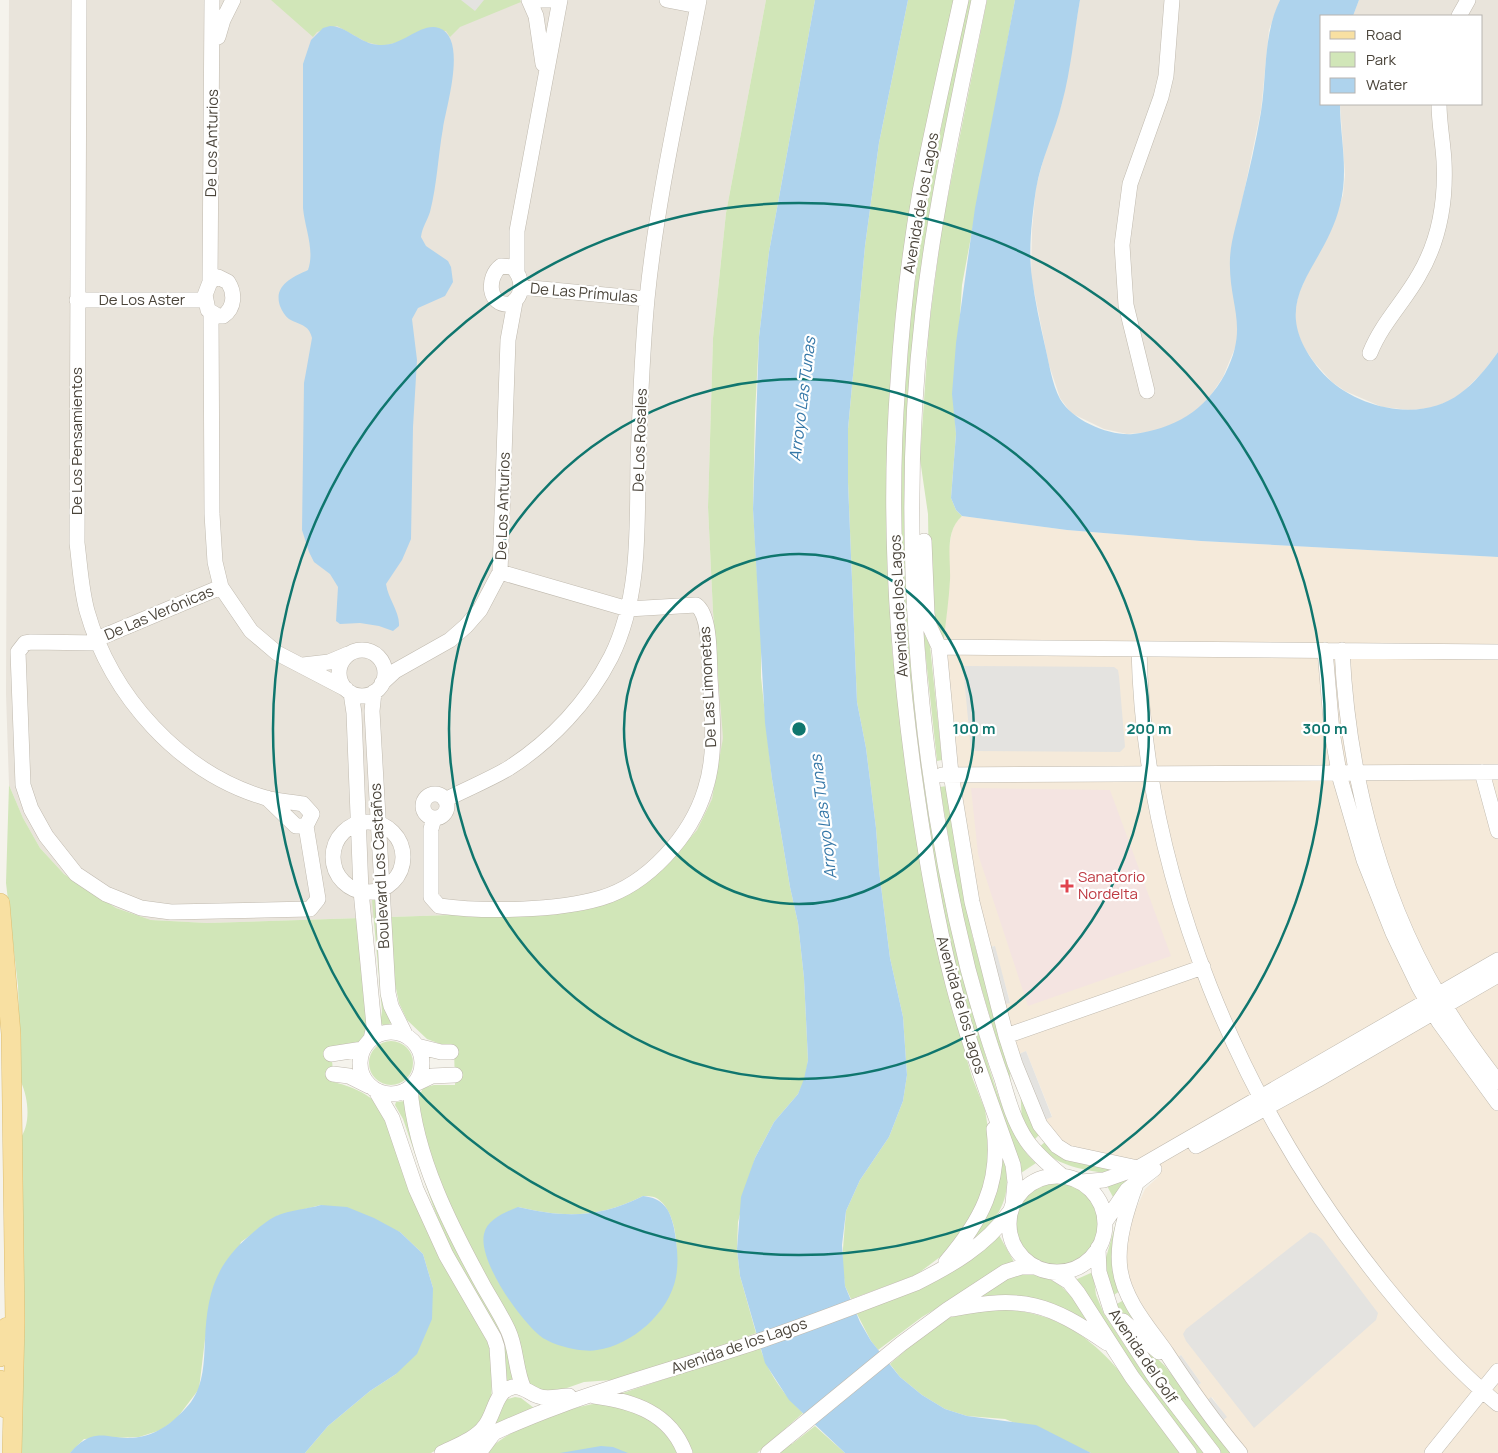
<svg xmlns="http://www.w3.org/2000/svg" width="1498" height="1453" font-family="Manrope,sans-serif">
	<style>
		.residential { fill: #e9e4db }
		.commercial { fill: #f5eada }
		.medical { fill: #f4e4e1 }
		.green { fill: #d1e6b8; fill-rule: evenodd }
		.parking { fill: #e4e3e0 }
		.water { fill: #aed3ed }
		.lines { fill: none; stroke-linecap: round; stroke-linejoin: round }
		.minor-casing { stroke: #c0baaf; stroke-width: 16 }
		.major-casing { stroke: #ddbe72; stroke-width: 20 }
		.minor { stroke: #fff; stroke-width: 15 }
		.major { stroke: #f8e0a2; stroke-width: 19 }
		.ring { fill: none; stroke: #0f766e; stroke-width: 2.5 }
		.health-dot { fill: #e0444e; stroke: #fff; stroke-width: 2 }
		.labels { text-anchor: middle; stroke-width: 4.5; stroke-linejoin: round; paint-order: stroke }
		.street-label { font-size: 15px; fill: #4a443a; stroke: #fff }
		.health-label { font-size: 15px; fill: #be3a42; stroke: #fff; text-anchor: start }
		.water-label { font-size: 16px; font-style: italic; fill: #3678a8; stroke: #fff }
		.centre { fill: #0f766e; stroke: #fff; stroke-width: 2.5 }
		.ring-label { font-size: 15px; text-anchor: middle; font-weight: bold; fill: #0f766e; stroke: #fff; stroke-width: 4.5; stroke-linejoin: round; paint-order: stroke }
	</style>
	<rect width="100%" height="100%" fill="#f5f3ec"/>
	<path class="residential" d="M 9,0 L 766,0 L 726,213 L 713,338 L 708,507 L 713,612 L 722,701 L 723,738 L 720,766 L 712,799 L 697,830 L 668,863 L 648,879 L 539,912 L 207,923 L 151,920 L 116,908 L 64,874 L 40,848 L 23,818 L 9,785 L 6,694 Z
		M 1080,0 L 1280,0 L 1269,30 L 1261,110 L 1230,260 L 1239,327 L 1237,343 L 1223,377 L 1207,401 L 1193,413 L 1173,425 L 1152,432 L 1127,434 L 1104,429 L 1071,413 L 1060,398 L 1049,365 L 1031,276 L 1032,229 L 1036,187 L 1046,150 L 1062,103 Z
		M 1359,0 L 1498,0 L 1498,352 L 1484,371 L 1464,391 L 1454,399 L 1432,408 L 1410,410 L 1382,407 L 1345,391 L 1332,382 L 1314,362 L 1303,346 L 1296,328 L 1295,310 L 1299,293 L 1316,255 L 1330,232 L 1343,195 L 1345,175 L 1340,104 L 1482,104 L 1482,16 L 1353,16 Z"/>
	<path class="commercial" d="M 962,516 L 1067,530 L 1201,541 L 1498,557 L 1498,1453 L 1245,1453 L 1220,1423 L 1226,1417 L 1212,1397 L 1205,1402 L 1194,1388 L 1201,1383 L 1181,1355 L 1174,1360 L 1126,1278 L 1124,1255 L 1131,1220 L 1145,1189 L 1158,1177 L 1147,1156 L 1132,1162 L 1060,1143 L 1044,1120 L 1052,1116 L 1026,1051 L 1019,1054 L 1001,1005 L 1010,1002 L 994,946 L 986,948 L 978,907 L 945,676 L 944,638 L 950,577 L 947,559 L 952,531 L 956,522 Z"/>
	<path class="medical" d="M 971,788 L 1110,790 L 1171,956 L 1028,1006 L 978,854 Z"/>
	<path class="green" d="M 271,0 L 520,0 L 521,2 L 460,27 L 450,37 L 446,31 L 382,46 L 366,42 L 337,26 L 317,32 L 313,37 Z
		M 766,0 L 815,0 L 769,252 L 759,337 L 755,414 L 753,509 L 761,640 L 761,677 L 772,779 L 790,887 L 798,923 L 804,978 L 808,1060 L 805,1079 L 798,1094 L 774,1122 L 755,1158 L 738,1222 L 737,1249 L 740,1276 L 756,1333 L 693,1358 L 626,1379 L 584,1382 L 547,1395 L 526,1386 L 502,1310 L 441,1187 L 418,1117 L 418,1098 L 423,1088 L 434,1085 L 455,1085 L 454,1049 L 427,1039 L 407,1020 L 399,1003 L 394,979 L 390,917 L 572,911 L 668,863 L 697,830 L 712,799 L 723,738 L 713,612 L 708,507 L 713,338 L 726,213 ZM 643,1196 C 648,1196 654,1196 658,1199 C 682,1216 680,1273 668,1297 C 657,1319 640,1332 619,1343 L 518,1207 C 565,1218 599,1218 643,1196 Z
		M 908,0 L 955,0 L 926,139 L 887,524 L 892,650 L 907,770 L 949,997 L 972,1077 L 985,1110 L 992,1153 L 988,1177 L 972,1219 L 944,1254 L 916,1275 L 851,1299 L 845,1286 L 842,1261 L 846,1211 L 860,1180 L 889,1137 L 903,1101 L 907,1075 L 903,1017 L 890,958 L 879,870 L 876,828 L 866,748 L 857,702 L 848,482 L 848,429 L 865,246 L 879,143 Z
		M 967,0 L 973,0 L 931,213 L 909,602 L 973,1014 C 986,1054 1005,1137 1036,1163 L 1021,1173 C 1009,1140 994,1106 984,1072 C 947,949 924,824 911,696 C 900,590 896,484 904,378 C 915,250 941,126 967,0 Z
		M 987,0 L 1015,0 L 962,285 L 954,407 L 956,434 L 951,498 L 956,510 L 962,516 C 944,532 951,559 950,580 C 949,599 946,619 944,639 L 934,627 L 929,576 L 928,514 L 920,459 L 929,327 L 942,226 Z
		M 923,631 L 930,646 L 942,760 L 937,761 Z
		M 9,785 L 23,818 L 40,848 L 64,874 L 116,908 L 151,920 L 207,923 L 361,918 C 364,946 377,1011 365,1035 C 359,1047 343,1048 331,1050 L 334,1082 C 356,1088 370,1094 385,1112 L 489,1341 L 493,1354 L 491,1404 L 476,1427 L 461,1436 L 431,1453 L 305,1453 L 328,1426 L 370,1391 L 396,1374 L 433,1288 L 423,1254 L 400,1232 L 321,1205 L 277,1216 L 241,1242 L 205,1339 L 199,1389 L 177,1418 L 161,1430 L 139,1437 L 84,1439 L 70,1453 L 18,1453 L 19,1140 C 31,1125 29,1100 21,1082 L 18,986 L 6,883 Z
		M 947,786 L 972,935 L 1010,1073 L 1011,1089 L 967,939 L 957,889 L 940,787 Z
		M 372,900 L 377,900 L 394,1023 L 383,1025 L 380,1023 L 382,1011 Z
		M369 1063a22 22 0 1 1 44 0a22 22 0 1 1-44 0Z
		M 1020,1084 L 1040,1134 L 1032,1142 L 1022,1123 Z
		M 405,1101 L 503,1332 L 513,1380 L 507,1386 L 434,1209 L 403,1119 L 395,1105 L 396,1102 Z
		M 1045,1142 L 1111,1170 L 1113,1174 C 1083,1170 1062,1167 1038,1148 Z
		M 999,1150 C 1004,1157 1005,1162 1006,1171 C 1011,1202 994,1224 971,1241 Z
		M 1143,1171 L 1115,1198 L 1113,1197 L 1106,1184 Z
		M1014 1223a43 43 0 1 1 86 0a43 43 0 1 1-86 0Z
		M 1122,1202 L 1120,1291 L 1109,1298 L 1105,1261 Z
		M 999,1235 L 1014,1262 L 922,1317 L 878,1350 L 871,1341 L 856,1312 Z
		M 1093,1272 L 1096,1295 L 1104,1314 L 1145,1376 L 1204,1453 L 1195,1453 L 1139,1379 L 1075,1280 Z
		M 1022,1274 C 1062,1275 1072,1296 1091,1327 L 1073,1318 L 975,1298 L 1001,1281 Z
		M 1124,1300 L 1149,1339 L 1113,1306 Z
		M 982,1309 C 1090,1305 1123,1377 1181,1453 L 1091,1453 L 1005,1419 L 967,1416 L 945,1409 L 922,1395 L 900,1377 L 890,1364 L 906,1350 L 903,1347 L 948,1318 Z
		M 1135,1337 L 1165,1366 L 1232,1453 L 1221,1453 L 1217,1449 L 1170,1388 Z
		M 760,1347 C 768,1373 784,1395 803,1413 L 757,1453 L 691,1453 L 620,1394 Z
		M 515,1397 L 521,1398 L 534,1408 L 490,1427 L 504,1400 Z
		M 600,1403 C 643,1414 653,1414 679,1453 L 486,1453 C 507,1428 568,1407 600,1403 Z
		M 815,1426 L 845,1453 L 776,1453 L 789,1441 L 792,1444 Z"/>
	<path class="parking" d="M 461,0 L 484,0 L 475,11 Z
		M 963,666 L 1114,667 L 1118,670 L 1119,676 L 1125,747 L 1120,752 L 971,751 Z
		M 995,946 L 1010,1003 L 1001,1005 L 986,948 Z
		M 1026,1051 L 1052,1117 L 1044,1120 L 1019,1054 Z
		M 1310,1232 L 1316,1234 L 1322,1239 L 1378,1313 L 1376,1320 L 1254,1428 L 1186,1341 L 1183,1334 L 1186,1329 Z
		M 1181,1355 L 1201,1383 L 1194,1388 L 1174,1360 Z
		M 1211,1397 L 1227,1417 L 1220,1423 L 1205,1402 Z"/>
	<path class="water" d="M 815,0 L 908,0 L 879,143 L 865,246 L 848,429 L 848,482 L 857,702 L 866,748 L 876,828 L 879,870 L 890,958 L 903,1017 L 907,1075 L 903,1101 L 889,1137 L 860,1180 L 846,1211 L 842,1245 L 845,1286 L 860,1322 L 871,1341 L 900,1377 L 922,1395 L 945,1409 L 967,1416 L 1036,1425 L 1091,1453 L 845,1453 L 789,1400 L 765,1363 L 740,1276 L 737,1249 L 741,1197 L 755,1158 L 774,1122 L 798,1094 L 804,1079 L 808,1060 L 804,978 L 798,923 L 790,887 L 772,779 L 765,723 L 753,509 L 759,337 L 769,252 Z
		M 1015,0 L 1080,0 C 1074,34 1071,70 1062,103 C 1055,132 1041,159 1036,189 C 1032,217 1028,250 1032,278 C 1035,301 1040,324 1045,346 C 1049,363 1052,384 1060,399 C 1073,421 1109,436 1133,434 C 1174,429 1205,411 1225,374 C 1250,325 1228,306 1230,258 C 1231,239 1238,219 1242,200 C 1249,171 1256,142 1261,112 C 1267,74 1263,35 1280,0 L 1359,0 L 1353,16 L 1322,16 L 1322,104 L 1340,104 C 1340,138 1349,171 1340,205 C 1324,272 1262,299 1320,370 C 1338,392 1369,406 1396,409 C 1446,414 1471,390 1498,352 L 1498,557 L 1201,541 L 1067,530 L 962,516 L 956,510 L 951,498 L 956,434 L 952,394 L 956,343 L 975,208 Z
		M 330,26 C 347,26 360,44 379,45 C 403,47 420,22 439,28 C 468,38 446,107 443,128 C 438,156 437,185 430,212 C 427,221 422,228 421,237 L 426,246 L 448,261 L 451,267 L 453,282 L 445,296 L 418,308 L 412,319 L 417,360 L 413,427 L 411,539 L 402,560 L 386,584 C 388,599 400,612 399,626 L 393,631 L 379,626 L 360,623 L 340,624 L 336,621 L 338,587 L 330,574 L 314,562 L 309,552 L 302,530 L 304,383 L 312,338 C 309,324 299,325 289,319 C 285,316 282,311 280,306 C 273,285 293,277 308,270 C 315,250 305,229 303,208 L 303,64 L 311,40 L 323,28 Z
		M 643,1196 C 663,1198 670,1209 674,1228 C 677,1244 679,1261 676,1277 C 669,1313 632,1345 597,1350 C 582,1353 550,1345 539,1335 C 519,1318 478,1261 484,1234 C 487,1219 506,1212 518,1207 C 565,1218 599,1218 643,1196 Z
		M 321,1205 L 347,1207 L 374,1218 L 400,1232 L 423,1254 L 433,1288 L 432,1319 L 417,1354 L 396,1374 L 370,1391 L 328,1426 L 305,1453 L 70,1453 C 97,1423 106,1442 139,1437 C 160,1434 178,1418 191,1402 C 204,1384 204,1361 205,1340 C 207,1296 214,1266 249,1236 C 257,1229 266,1221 276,1216 C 290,1210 307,1209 321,1205 Z
		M 601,1446 L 613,1447 L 628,1453 L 560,1453 Z"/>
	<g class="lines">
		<g class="minor-casing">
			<path id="minor" d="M 79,0 L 77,543 C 80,566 81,589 87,611 C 111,696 180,773 266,798 C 278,801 291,802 303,804 L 312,814 L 306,826 L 296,826 L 267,798
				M 529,0 L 536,16 L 543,64
				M 538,0 L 550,0
				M 667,0 L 698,6
				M 961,0 C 947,64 932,128 920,192 C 909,255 902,319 898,382 C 888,512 896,644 914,774 C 924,845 935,915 953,984 C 969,1046 992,1105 1013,1165 L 1015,1182 L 1013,1204
				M 979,0 C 958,103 935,206 923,311 C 898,525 916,760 968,969 C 978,1006 989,1043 1002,1079 C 1008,1100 1014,1122 1027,1141 C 1036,1154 1049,1165 1061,1175
				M 1459,16 L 1468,0
				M 218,37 L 223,20 L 233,0
				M 501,266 L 512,267 C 523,277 525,296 510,304 C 488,307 486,277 501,266 Z
				M 517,272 L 517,231 L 560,0
				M 218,277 L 228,282 C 235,293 235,308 223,316 L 218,316 L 208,310 L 205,295 L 210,282 Z
				M 210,282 L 212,0
				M 521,287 L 647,299
				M 77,300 L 206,300
				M 211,313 L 212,514 L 215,562 L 221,587 L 251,631 L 277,653 L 346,689
				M 1370,353 C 1382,323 1404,302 1419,275 C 1439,241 1446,200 1444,161 C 1443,142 1439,123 1439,104
				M 1147,391 L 1126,305 L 1122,245 L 1130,184 L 1161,97 L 1166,76 L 1172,0
				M 924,541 L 927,614 L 929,625 L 939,647 L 951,774 L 972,902 L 1006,1036 L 1015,1064 L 1040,1125 L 1057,1146 L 1068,1153 L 1138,1168
				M 97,639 L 221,587
				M 99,643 L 31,642 L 25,643 L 18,652 L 23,785 L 31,809 L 46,836 L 76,874 L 106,894 L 141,908 L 171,912 L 310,909 L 318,899 L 306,826
				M 939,647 L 1498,652
				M 1139,649 C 1144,879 1241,1108 1385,1286 C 1419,1328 1456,1370 1498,1404
				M 1325,650 L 1332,732 L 1340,778 L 1364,860 L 1393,933 L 1419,987 L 1439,1022 L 1498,1103
				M 1342,650 C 1348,777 1382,909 1452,1017 C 1466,1040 1482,1061 1498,1082
				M339 673a23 23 0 1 1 46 0a23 23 0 1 1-46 0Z
				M 303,665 L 329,662 L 348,654
				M 382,683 L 395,671 L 450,640 L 466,626 L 480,610 L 500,572 L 508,340 L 515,302
				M 374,692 L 372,711 L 388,993 L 391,1006 L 406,1036
				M 351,693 L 354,713 L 361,891 L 374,1026 L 371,1039
				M 1482,772 L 1498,831
				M 942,775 L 1498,772
				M423 806a12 12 0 1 1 24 0a12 12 0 1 1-24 0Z
				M 445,800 C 466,789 489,780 509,768 C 551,741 588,702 611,657 C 641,597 637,525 638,460 C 640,407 642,352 647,299 C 657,198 680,100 699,0
				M 434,818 L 431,829 L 431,897 L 439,906 C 484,912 557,911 601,898 C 648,884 691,836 705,790 C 717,754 712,714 710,677 C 709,659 711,615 696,605 L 628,609 L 500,572
				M333 857a35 35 0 1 1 70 0a35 35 0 1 1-70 0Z
				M360 1063a31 31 0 1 1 62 0a31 31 0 1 1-62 0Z
				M 1006,1036 L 1203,967
				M 417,1046 L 441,1052 L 451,1052
				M 331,1054 L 363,1049
				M 333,1074 L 349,1076 L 369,1086
				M 413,1085 L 432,1076 L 455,1075
				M 410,1088 C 415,1157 451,1227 484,1287 C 492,1301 501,1315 508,1330 C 517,1349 515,1370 524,1389
				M 376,1091 L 392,1118 L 416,1189 L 446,1255 L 494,1338 L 497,1347 L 500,1394
				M 1196,1146 L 1317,1080 L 1498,975
				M1009 1224a48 48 0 1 1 96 0a48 48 0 1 1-96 0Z
				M 1081,1182 L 1104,1180 L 1138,1168 L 1498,960
				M 1136,1184 C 1127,1209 1116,1242 1120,1269 C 1124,1300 1149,1328 1166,1352 C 1189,1387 1213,1421 1240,1453
				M 1105,1222 L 1127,1190 L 1154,1169
				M 1098,1248 L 1099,1272 L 1111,1310 L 1154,1376 L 1213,1453
				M 946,1262 C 981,1221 1001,1184 994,1129
				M 1053,1272 L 1069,1282 L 1078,1293 L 1132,1377 L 1189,1453
				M 953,1309 C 1023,1295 1049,1303 1107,1343
				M 1123,1321 L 1159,1352
				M 594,1396 C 633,1401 670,1413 685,1453
				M 442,1453 C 456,1446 476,1439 485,1426 C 495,1414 495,1390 513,1387 C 522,1385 529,1393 538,1396 C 547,1400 559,1396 569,1396
				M 454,1453 C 544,1403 644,1379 741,1347 C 800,1328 858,1305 916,1283 C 952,1265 985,1246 1009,1213
				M 479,1453 L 493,1434
				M 768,1453 L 901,1344 L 947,1310 L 1005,1272 L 1021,1267 L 1036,1267
				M 1432,1453 L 1498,1371"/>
		</g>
		<g class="major-casing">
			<path id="major" d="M 0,903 L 11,1034 L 15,1322 L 12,1453
				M 0,1357 L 7,1327
				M 0,1380 L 7,1409"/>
		</g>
		<use href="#minor" class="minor"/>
		<use href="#major" class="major"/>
	</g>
	<g class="ring">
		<circle cx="799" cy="729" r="175"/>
		<circle cx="799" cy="729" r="350"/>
		<circle cx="799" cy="729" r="526"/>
	</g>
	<path class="health-dot" d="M1064.5 878.5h5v5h5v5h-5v5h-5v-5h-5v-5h5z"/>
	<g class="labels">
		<g class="street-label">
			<text transform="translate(212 143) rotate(-89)" y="5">De Los Anturios</text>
			<text transform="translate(921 203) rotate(-80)" y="5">Avenida de los Lagos</text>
			<text transform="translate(584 293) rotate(5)" y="5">De Las Prímulas</text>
			<text x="142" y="305">De Los Aster</text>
			<text transform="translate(640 440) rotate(-88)" y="5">De Los Rosales</text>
			<text transform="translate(77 441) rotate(-90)" y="5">De Los Pensamientos</text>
			<text transform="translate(503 506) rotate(-88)" y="5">De Los Anturios</text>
			<text transform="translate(899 606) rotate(-93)" y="5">Avenida de los Lagos</text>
			<text transform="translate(159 613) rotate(-23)" y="5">De Las Verónicas</text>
			<text transform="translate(708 687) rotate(-93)" y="5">De Las Limonetas</text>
			<text transform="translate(380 866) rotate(-93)" y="5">Boulevard Los Castaños</text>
			<text transform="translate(961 1005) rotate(74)" y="5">Avenida de los Lagos</text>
			<text transform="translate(739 1346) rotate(-19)" y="5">Avenida de los Lagos</text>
			<text transform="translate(1143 1356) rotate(56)" y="5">Avenida del Golf</text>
		</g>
		<g class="health-label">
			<text x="1078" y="882">Sanatorio<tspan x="1078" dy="17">Nordelta</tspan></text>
		</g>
		<g class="water-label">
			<text transform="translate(802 399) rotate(-83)" y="6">Arroyo Las Tunas</text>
			<text transform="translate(823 817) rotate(-97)" y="6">Arroyo Las Tunas</text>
		</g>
	</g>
	<circle cx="799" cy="729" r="8" class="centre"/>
	<g class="ring-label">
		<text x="974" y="734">100 m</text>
		<text x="1149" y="734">200 m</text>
		<text x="1325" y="734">300 m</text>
	</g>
	<rect x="1320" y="15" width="162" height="90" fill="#ffffff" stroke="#b7b4b0"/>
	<rect x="1330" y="31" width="25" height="8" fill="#f8e0a2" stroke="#b7b4b0"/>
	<text x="1366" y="40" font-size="15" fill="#4a443a">Road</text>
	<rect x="1330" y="52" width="25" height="15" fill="#d1e6b8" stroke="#b7b4b0"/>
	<text x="1366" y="65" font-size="15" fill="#4a443a">Park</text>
	<rect x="1330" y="78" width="25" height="15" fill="#aed3ed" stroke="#b7b4b0"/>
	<text x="1366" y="90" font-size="15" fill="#4a443a">Water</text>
</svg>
